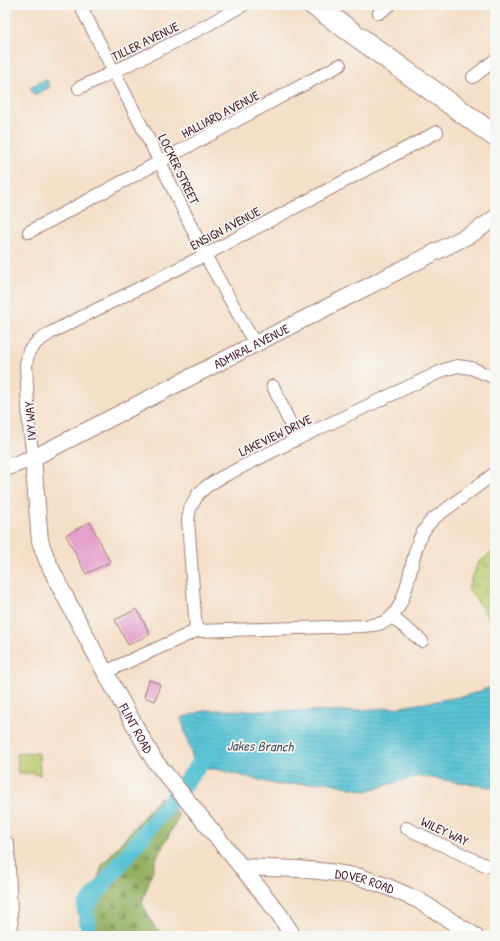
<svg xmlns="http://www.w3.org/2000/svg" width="500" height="941" font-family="'Patrick Hand',sans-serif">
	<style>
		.grass { fill: url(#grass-dots); stroke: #82764e }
		.forest { fill: url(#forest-firs); stroke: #6f6847 }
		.wetland { fill: url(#wetland-marsh); stroke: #82764e }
		.water { fill: url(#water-rules); stroke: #527180 }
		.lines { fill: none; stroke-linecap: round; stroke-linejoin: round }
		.river { stroke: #59c3d4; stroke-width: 17 }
		.building { fill: #e4a1cc }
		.street-casing { stroke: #9f7f79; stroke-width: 14 }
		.secondary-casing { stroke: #9f7f79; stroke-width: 18 }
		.primary-casing { stroke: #9f7f79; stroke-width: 20 }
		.highway-casing { stroke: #9f7f79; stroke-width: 23 }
		.street { stroke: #fff; stroke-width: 12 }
		.secondary { stroke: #fff; stroke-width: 16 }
		.primary { stroke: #fff; stroke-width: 18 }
		.highway { stroke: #fff; stroke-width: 21 }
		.labels { text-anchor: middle; stroke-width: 3.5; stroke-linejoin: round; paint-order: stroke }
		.street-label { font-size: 13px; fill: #4a1f2b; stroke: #f6f6f2 }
		.water-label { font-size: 14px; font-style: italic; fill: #4f5866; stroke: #f6f6f2 }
	</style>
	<defs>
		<pattern id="grass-dots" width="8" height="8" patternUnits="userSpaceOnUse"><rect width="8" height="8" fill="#bbcd71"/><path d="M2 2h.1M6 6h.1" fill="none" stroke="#a2b062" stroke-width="1.8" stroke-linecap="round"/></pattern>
		<pattern id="forest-firs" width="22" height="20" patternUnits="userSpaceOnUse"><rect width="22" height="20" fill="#94b063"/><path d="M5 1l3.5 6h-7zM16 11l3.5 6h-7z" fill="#7b8f52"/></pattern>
		<pattern id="wetland-marsh" width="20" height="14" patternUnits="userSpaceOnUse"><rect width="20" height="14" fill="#bbcd71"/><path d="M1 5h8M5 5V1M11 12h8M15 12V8" fill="none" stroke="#a2b062"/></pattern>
		<pattern id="water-rules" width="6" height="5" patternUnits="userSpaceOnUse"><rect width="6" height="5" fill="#59c3d4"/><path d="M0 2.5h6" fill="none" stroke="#4fa7b6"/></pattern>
	</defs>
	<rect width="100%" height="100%" fill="#f6f6f2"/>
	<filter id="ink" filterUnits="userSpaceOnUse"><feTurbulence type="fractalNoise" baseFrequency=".025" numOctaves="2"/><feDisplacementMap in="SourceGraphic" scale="8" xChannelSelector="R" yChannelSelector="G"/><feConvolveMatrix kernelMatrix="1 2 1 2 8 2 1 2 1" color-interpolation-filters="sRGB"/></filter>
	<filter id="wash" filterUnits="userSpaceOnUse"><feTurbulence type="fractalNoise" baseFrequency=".012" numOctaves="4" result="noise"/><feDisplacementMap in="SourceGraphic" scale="16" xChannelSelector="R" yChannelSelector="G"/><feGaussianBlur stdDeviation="0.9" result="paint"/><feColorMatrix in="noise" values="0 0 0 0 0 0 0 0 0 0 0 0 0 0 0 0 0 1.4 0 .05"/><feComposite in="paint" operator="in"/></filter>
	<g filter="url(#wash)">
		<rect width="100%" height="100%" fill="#f4dfc7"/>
		<path class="grass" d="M 39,753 L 40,775 L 32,773 L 18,773 L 17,754 Z"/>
		<path class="forest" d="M 161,796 L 178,814 L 178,819 L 157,857 L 142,903 L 155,928 L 167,936 L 96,936 L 91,903 L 102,865 Z"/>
		<path class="wetland" d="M 495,550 L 495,627 L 468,588 L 478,563 Z"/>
		<path class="water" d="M 46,79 L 50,87 L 34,95 L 30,87 Z
			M 495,686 L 495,788 L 419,776 L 365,791 L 327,782 L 278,785 L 216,769 L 196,769 L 181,718 L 206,710 L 348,711 L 401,707 L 465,696 Z
			M 85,908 L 94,936 L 84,936 Z"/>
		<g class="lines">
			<path class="river" d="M 90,936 L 85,908 L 196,769 L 209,751"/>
		</g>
		<g id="blocks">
			<path class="building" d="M 90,522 L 110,562 L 86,574 L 66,535 Z
				M 137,609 L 150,634 L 128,645 L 115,620 Z
				M 149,680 L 160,684 L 155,701 L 144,697 Z"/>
		</g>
	</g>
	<g filter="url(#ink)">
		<use href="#blocks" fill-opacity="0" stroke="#9f7f79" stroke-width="1"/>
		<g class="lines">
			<g class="street-casing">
				<path id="street" d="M 80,5 L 160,162 L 205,255 L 255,344
					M 379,13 L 390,5
					M 473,77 L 495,60
					M 79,88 C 134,62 190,36 243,5
					M 29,232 L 340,65
					M 273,386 L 297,439
					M 33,458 L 29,427 L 26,364 L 29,351 L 37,342 L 52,332 L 205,255 L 437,132
					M 392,617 L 422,641
					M 196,631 L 188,520 L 190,509 L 198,494 L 207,486 L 220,478 L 297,439 L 444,370 L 457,366 L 471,368 L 495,378
					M 105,672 L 196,631 L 363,626 C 369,625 376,625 382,623 C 408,613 409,564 419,540 C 422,533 427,525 433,519 L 495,473
					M 406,828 L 485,865 L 495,867"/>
			</g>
			<g class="secondary-casing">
				<g id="secondary">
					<path id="s1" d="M 33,458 L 40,541 L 47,560 L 60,587 L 105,672 L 154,760 L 252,880 L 279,914 L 293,936"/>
					<path id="s2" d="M 5,468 L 33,458 L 255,344 L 475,232 L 495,218"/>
					<path id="s3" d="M 242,867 L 297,869 L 329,872 L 360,877 L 388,887 L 418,900 L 475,936"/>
				</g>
			</g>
			<g class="primary-casing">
				<path id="primary" d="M 5,845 L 9,936"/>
			</g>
			<g class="highway-casing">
				<path id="highway" d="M 314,5 L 495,136"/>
			</g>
			<use href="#street" class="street"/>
			<use href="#secondary" class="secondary"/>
			<use href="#primary" class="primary"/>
			<use href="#highway" class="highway"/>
		</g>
	</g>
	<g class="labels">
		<g class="street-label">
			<text transform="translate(145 41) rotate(-26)" y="5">TILLER AVENUE</text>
			<text transform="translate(220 114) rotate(-28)" y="5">HALLIARD AVENUE</text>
			<text transform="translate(179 169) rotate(64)" y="5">LOCKER STREET</text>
			<text transform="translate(225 228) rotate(-28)" y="5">ENSIGN AVENUE</text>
			<text dy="5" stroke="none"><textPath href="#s2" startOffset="275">ADMIRAL AVENUE</textPath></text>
			<text transform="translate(30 421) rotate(-94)" y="5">IVY WAY</text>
			<text transform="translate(275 435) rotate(-26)" y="5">LAKEVIEW DRIVE</text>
			<text dy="5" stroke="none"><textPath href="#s1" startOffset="294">FLINT ROAD</textPath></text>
			<text transform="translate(445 831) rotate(25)" y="5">WILEY WAY</text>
			<text dy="5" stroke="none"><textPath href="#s3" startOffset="124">DOVER ROAD</textPath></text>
		</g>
		<g class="water-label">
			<text transform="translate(260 746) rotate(1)" y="5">Jakes Branch</text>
		</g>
	</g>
	<rect width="500" height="941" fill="none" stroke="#f6f6f2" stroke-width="20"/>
</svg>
